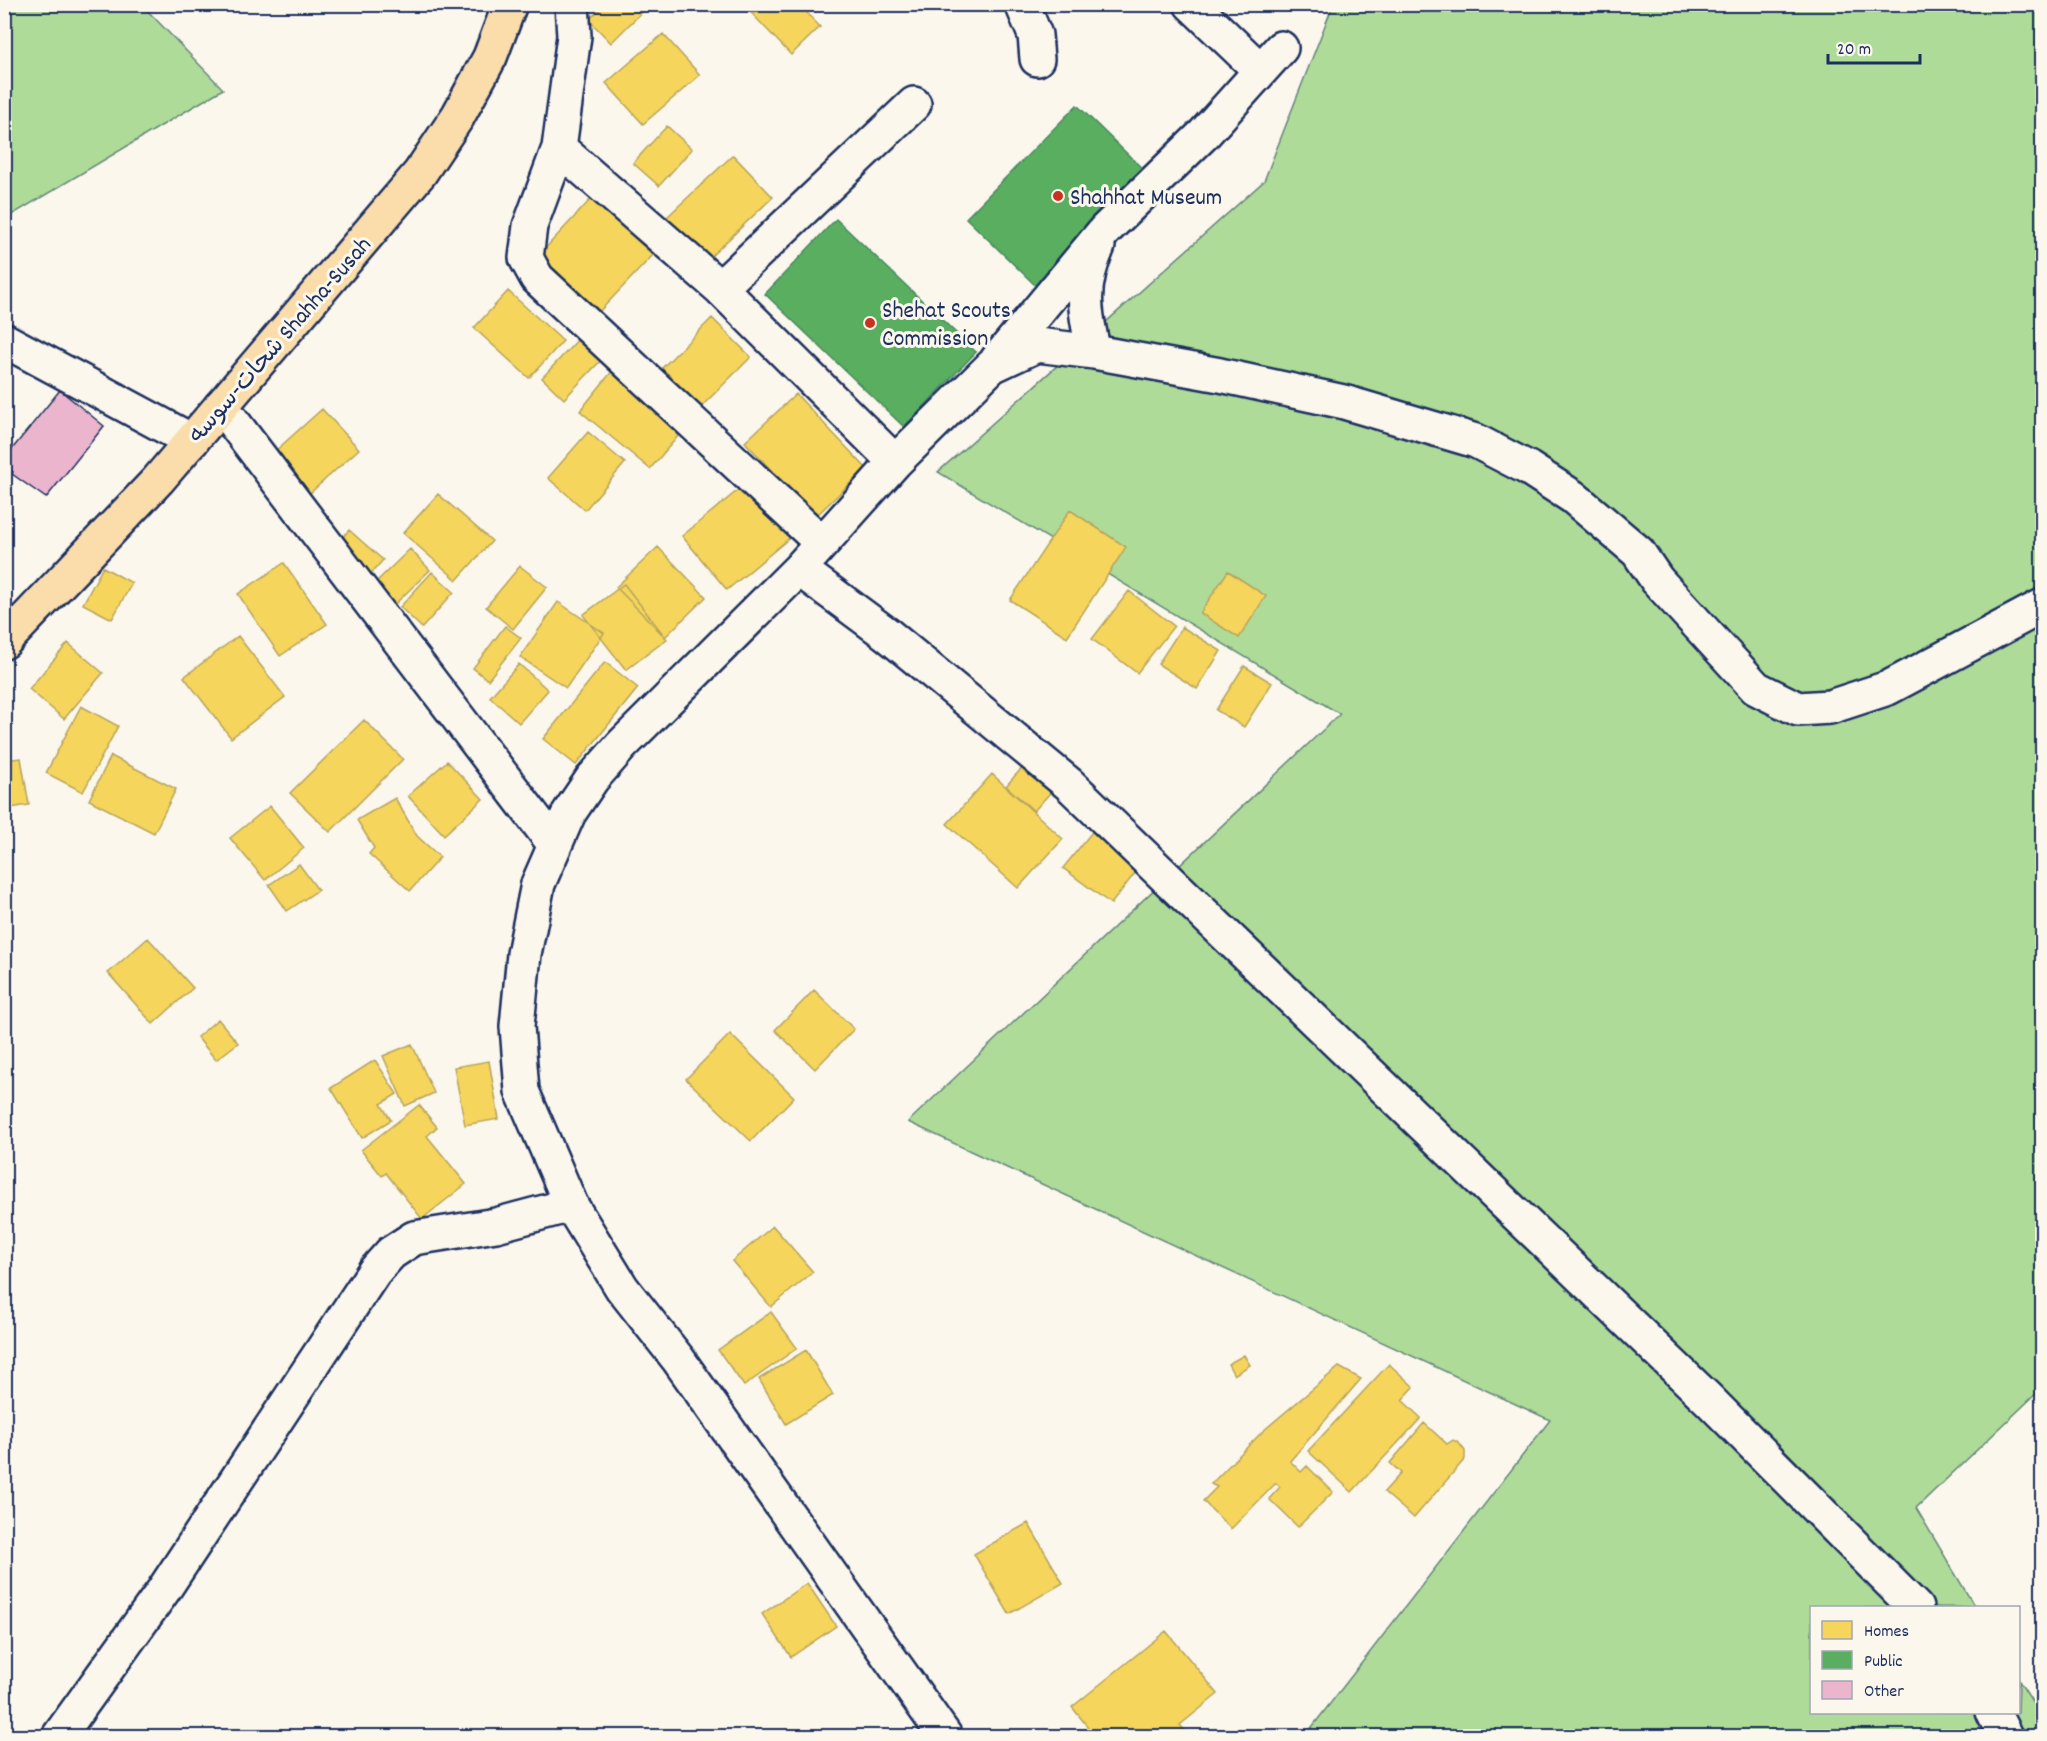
<svg xmlns="http://www.w3.org/2000/svg" width="2047" height="1741" font-family="Dekko,'Playpen Sans Arabic',sans-serif">
	<style>
		.green { fill: #afdb99; stroke: #65857c; stroke-width: 1.5 }
		.homes { fill: #f6d55c; stroke: #b4a35d; stroke-width: 1.5 }
		.public { fill: #5aae61; stroke: #478860; stroke-width: 1.5 }
		.building { fill: #ebb5ce; stroke: #1b2f5e; stroke-width: 1.5 }
		.lines { fill: none; stroke-linecap: round; stroke-linejoin: round }
		.street-casing { stroke: #1b2f5e; stroke-width: 38 }
		.primary-casing { stroke: #1b2f5e; stroke-width: 38 }
		.street { stroke: #fbf7ec; stroke-width: 33 }
		.primary { stroke: #faddab; stroke-width: 33 }
		.poi-dot { fill: #c8321e; stroke: #fbf7ec; stroke-width: 2 }
		.labels { text-anchor: middle; stroke-width: 6; stroke-linejoin: round; paint-order: stroke }
		.poi-label { font-size: 24px; fill: #1b2f5e; stroke: #fbf7ec; text-anchor: start }
		.street-label { font-size: 24px; fill: #1b2f5e; stroke: #fbf7ec }
	</style>
	<rect width="100%" height="100%" fill="#fbf7ec"/>
	<filter id="ink" filterUnits="userSpaceOnUse"><feTurbulence type="fractalNoise" baseFrequency=".0167" numOctaves="2"/><feDisplacementMap in="SourceGraphic" scale="12" xChannelSelector="R" yChannelSelector="G"/><feConvolveMatrix kernelMatrix="1 2 1 2 8 2 1 2 1" color-interpolation-filters="sRGB"/></filter>
	<g filter="url(#ink)">
		<path class="green" d="M 4,5 L 142,5 L 223,89 L 5,219 Z
			M 1333,5 L 2042,5 L 2042,1388 L 1916,1508 L 1975,1607 L 1812,1608 L 1812,1712 L 2018,1712 L 2019,1681 L 2042,1717 L 2042,1736 L 1305,1736 L 1550,1420 L 908,1122 L 1340,714 L 938,472 L 1264,181 Z"/>
		<path class="homes" d="M 605,4 L 637,4 L 643,11 L 611,43 L 589,20 Z
			M 743,4 L 799,4 L 820,27 L 791,55 Z
			M 663,34 L 700,75 L 643,124 L 606,83 Z
			M 667,126 L 692,149 L 659,186 L 633,163 Z
			M 733,155 L 773,197 L 707,260 L 667,217 Z
			M 592,198 L 653,255 L 599,312 L 539,255 Z
			M 508,291 L 563,341 L 529,378 L 474,328 Z
			M 712,318 L 751,357 L 701,407 L 662,368 Z
			M 583,334 L 606,355 L 564,399 L 542,378 Z
			M 613,370 L 684,429 L 650,469 L 580,411 Z
			M 796,394 L 866,468 L 815,517 L 745,442 Z
			M 322,409 L 359,449 L 299,503 L 262,463 Z
			M 588,432 L 625,463 L 585,510 L 548,478 Z
			M 748,482 L 792,536 L 727,590 L 682,536 Z
			M 438,494 L 492,541 L 457,580 L 403,533 Z
			M 1070,510 L 1126,547 L 1067,637 L 1010,600 Z
			M 349,530 L 383,560 L 368,577 L 334,547 Z
			M 658,547 L 706,597 L 665,637 L 616,587 Z
			M 410,549 L 430,570 L 393,606 L 373,585 Z
			M 284,563 L 327,624 L 280,656 L 238,594 Z
			M 520,566 L 547,587 L 513,629 L 486,607 Z
			M 103,567 L 132,583 L 112,619 L 83,604 Z
			M 1228,571 L 1266,596 L 1239,638 L 1200,613 Z
			M 432,572 L 454,592 L 422,628 L 400,607 Z
			M 624,584 L 667,639 L 626,670 L 583,615 Z
			M 1129,591 L 1174,626 L 1137,673 L 1092,639 Z
			M 558,602 L 604,633 L 566,688 L 520,657 Z
			M 505,626 L 521,638 L 488,680 L 473,668 Z
			M 1182,627 L 1221,651 L 1197,689 L 1158,664 Z
			M 238,636 L 285,697 L 231,738 L 184,677 Z
			M 68,643 L 103,673 L 64,719 L 29,689 Z
			M 605,662 L 638,688 L 576,765 L 543,739 Z
			M 519,664 L 548,690 L 519,723 L 490,697 Z
			M 1244,666 L 1272,683 L 1244,727 L 1216,710 Z
			M 81,706 L 118,726 L 83,792 L 46,773 Z
			M 364,720 L 403,759 L 330,832 L 290,793 Z
			M 111,756 L 176,789 L 154,833 L 89,800 Z
			M 21,758 L 29,805 L 4,809 L 4,760 Z
			M 1030,759 L 1058,784 L 1034,811 L 1006,786 Z
			M 447,761 L 483,799 L 444,835 L 408,796 Z
			M 992,774 L 1063,839 L 1018,888 L 947,824 Z
			M 395,798 L 417,836 L 440,857 L 410,891 L 369,854 L 374,848 L 357,820 Z
			M 270,806 L 304,848 L 265,880 L 230,838 Z
			M 1092,832 L 1139,868 L 1111,904 L 1063,868 Z
			M 299,864 L 318,890 L 287,911 L 269,885 Z
			M 148,938 L 193,988 L 153,1024 L 108,973 Z
			M 814,990 L 854,1029 L 815,1069 L 775,1030 Z
			M 218,1019 L 238,1043 L 216,1060 L 197,1037 Z
			M 730,1034 L 794,1097 L 751,1141 L 686,1079 Z
			M 412,1044 L 434,1093 L 405,1106 L 383,1056 Z
			M 375,1060 L 397,1094 L 381,1104 L 391,1120 L 362,1138 L 331,1088 Z
			M 489,1061 L 499,1119 L 465,1125 L 454,1067 Z
			M 419,1105 L 437,1127 L 427,1136 L 466,1184 L 422,1219 L 386,1173 L 382,1176 L 361,1150 Z
			M 773,1226 L 813,1272 L 771,1307 L 732,1261 Z
			M 771,1312 L 797,1348 L 744,1386 L 718,1350 Z
			M 806,1350 L 833,1395 L 786,1424 L 759,1379 Z
			M 1244,1355 L 1250,1365 L 1234,1375 L 1228,1364 Z
			M 1389,1364 L 1414,1387 L 1402,1400 L 1421,1418 L 1352,1492 L 1308,1451 Z
			M 1339,1367 L 1361,1379 L 1290,1461 L 1301,1472 L 1307,1466 L 1333,1492 L 1298,1527 L 1269,1499 L 1280,1487 L 1276,1483 L 1231,1529 L 1203,1501 L 1217,1487 L 1211,1484 L 1263,1431 Z
			M 1424,1423 L 1447,1444 L 1453,1440 L 1459,1443 L 1465,1451 L 1465,1459 L 1414,1518 L 1384,1492 L 1401,1473 L 1390,1463 Z
			M 1028,1523 L 1063,1583 L 1009,1614 L 974,1554 Z
			M 807,1583 L 836,1626 L 791,1657 L 762,1614 Z
			M 1166,1631 L 1218,1694 L 1180,1725 L 1190,1736 L 1095,1736 L 1072,1707 Z"/>
		<path class="public" d="M 1077,105 L 1149,175 L 1038,288 L 966,218 Z
			M 836,219 L 976,352 L 904,427 L 765,294 Z"/>
		<path class="building" d="M 60,390 L 104,426 L 46,498 L 12,474 L 13,472 L 4,465 L 4,459 Z"/>
		<g class="lines">
			<g class="street-casing">
				<path id="street" d="M 572,4 L 574,36 L 559,148 L 530,226 L 526,258 L 537,278 L 822,543
					M 1022,4 L 1035,35 L 1037,59
					M 1191,4 L 1260,70
					M 559,148 L 720,288 L 895,462
					M 720,288 L 914,104
					M 4,340 L 192,441
					M 1094,352 C 1084,310 1080,287 1098,246
					M 997,360 L 1105,230 L 1204,134 L 1281,48
					M 221,406 L 555,845
					M 799,569 L 888,635 L 1069,784 L 1708,1399 L 1916,1608
					M 1993,1712 L 2005,1736
					M 59,1736 L 163,1591 L 374,1272 L 391,1253 L 414,1238 L 496,1225 L 571,1205
					M 945,1736 L 678,1359 L 622,1288 L 571,1205 L 522,1091 L 517,1026 L 524,954 L 538,884 L 569,813 L 592,779 L 622,745 L 799,569 L 895,462 L 992,366 L 1037,345 L 1094,352 L 1220,375 L 1344,402 L 1476,441 L 1528,468 L 1573,497 L 1638,552 L 1657,580 L 1756,688 L 1798,709 L 1830,707 L 1888,688 L 2042,606"/>
			</g>
			<g class="primary-casing">
				<path id="primary" d="M 4,642 L 158,480 L 420,173 L 458,116 L 490,57 L 510,4"/>
			</g>
			<use href="#street" class="street"/>
			<use href="#primary" class="primary"/>
		</g>
	</g>
	<g class="poi-dot">
		<circle cx="1058" cy="196" r="6"/>
		<circle cx="870" cy="323" r="6"/>
	</g>
	<g class="labels">
		<g class="poi-label">
			<text x="1070" y="204">Shahhat Museum</text>
			<text x="882" y="317">Shehat Scouts<tspan x="882" dy="28">Commission</tspan></text>
		</g>
		<g class="street-label">
			<text transform="translate(279 339) rotate(-49)" y="8">شحات-سوسه Shahha-Susah</text>
		</g>
	</g>
	<rect width="2047" height="1741" fill="none" stroke="#fbf7ec" stroke-width="24"/>
	<rect x="12" y="12" width="2023" height="1717" fill="none" stroke="#1b2f5e" stroke-width="2" filter="url(#ink)"/>
	<rect x="1810" y="1606" width="210" height="108" fill="#fbf7ec" stroke="#a1a7b3" stroke-width="1.5"/>
	<rect x="1822" y="1621" width="30" height="18" fill="#f6d55c" stroke="#a1a7b3" stroke-width="1.5"/>
	<text x="1864" y="1636" font-size="18" fill="#1b2f5e">Homes</text>
	<rect x="1822" y="1651" width="30" height="18" fill="#5aae61" stroke="#a1a7b3" stroke-width="1.5"/>
	<text x="1864" y="1666" font-size="18" fill="#1b2f5e">Public</text>
	<rect x="1822" y="1681" width="30" height="18" fill="#ebb5ce" stroke="#a1a7b3" stroke-width="1.5"/>
	<text x="1864" y="1696" font-size="18" fill="#1b2f5e">Other</text>
	<path d="M1828 54v9h92v-9" fill="none" stroke="#1b2f5e" stroke-width="3"/>
	<text x="1837" y="54" font-size="18" fill="#1b2f5e" stroke="#fbf7ec" stroke-width="4.5" paint-order="stroke">20 m</text>
</svg>
